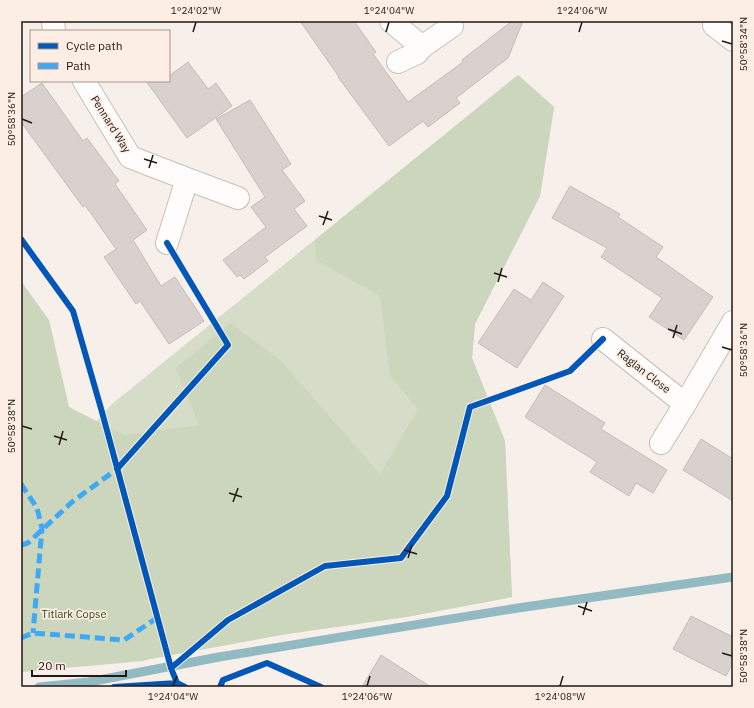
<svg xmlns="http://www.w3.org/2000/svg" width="754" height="708" font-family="'IBM Plex Sans',sans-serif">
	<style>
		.green { fill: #d5ddc9 }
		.forest { fill: #cbd6bc }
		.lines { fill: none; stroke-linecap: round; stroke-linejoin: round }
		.stream { stroke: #92bac2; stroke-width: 9 }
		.building { fill: #d9d1cd; stroke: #c5bcb8 }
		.minor-casing { stroke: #c7bfba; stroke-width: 24 }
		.minor { stroke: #fefdfc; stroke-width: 22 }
		.quiet { stroke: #3fa9f5; stroke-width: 5; stroke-dasharray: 10 5; stroke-linecap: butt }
		.cycleway-casing { stroke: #fceee5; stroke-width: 8 }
		.cycleway { stroke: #0057b8; stroke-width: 6 }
		.ticks { fill: none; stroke: #211914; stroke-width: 1.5 }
		.labels { text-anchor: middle; stroke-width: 3.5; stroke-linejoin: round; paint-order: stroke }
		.street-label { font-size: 11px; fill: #211914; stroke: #fceee5 }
		.park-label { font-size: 11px; fill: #2a4b0c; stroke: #fceee5 }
		.neatline { fill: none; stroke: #211914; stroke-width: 1.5 }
		.ticks-label { font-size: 10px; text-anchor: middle; fill: #211914 }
	</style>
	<rect width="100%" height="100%" fill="#f7efea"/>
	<path class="green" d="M 518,75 L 554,107 L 540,196 L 475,324 L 472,358 L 505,441 L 512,597 L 406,617 L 287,634 L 85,434 L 112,404 Z"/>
	<path class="forest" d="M 518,75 L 554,107 L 540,196 L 475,324 L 472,358 L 505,441 L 512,597 L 406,617 L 287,634 L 151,659 L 143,661 L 21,672 L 21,281 L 49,320 L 69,407 L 124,435 L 199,425 L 176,368 L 231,323 L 281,361 L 380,474 L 418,409 L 390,376 L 380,296 L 316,260 L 315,240 Z"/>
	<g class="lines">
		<path class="stream" d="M 39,687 L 89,682 L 219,657 L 518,608 L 733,577"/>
	</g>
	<path class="building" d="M 300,21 L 354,21 L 376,52 L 373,54 L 408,102 L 463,62 L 462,60 L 512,21 L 523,21 L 508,58 L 456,98 L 460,103 L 428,127 L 423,121 L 389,146 L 338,77 L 339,77 Z
		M 188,62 L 208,89 L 216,83 L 232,106 L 187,138 L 146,81 L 169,81 L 169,76 Z
		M 42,83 L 83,141 L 87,138 L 119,181 L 115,184 L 147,230 L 133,240 L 161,286 L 175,277 L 204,321 L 169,344 L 140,301 L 136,304 L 104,257 L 116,249 L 85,205 L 83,207 L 21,122 L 21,97 Z
		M 250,100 L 291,164 L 282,170 L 305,201 L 294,209 L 307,226 L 265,257 L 268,261 L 244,279 L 240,275 L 237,277 L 223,260 L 266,227 L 251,207 L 265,197 L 216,119 Z
		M 570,186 L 620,214 L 618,217 L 663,247 L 656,257 L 713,297 L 684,340 L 649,317 L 662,298 L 601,257 L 607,248 L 552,218 Z
		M 543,282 L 564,296 L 517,368 L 478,343 L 514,289 L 531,300 Z
		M 545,385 L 605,423 L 601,429 L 667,470 L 653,493 L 636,483 L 629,496 L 590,472 L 597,462 L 525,417 Z
		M 701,439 L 733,459 L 733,501 L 683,470 Z
		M 691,616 L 733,637 L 733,663 L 726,676 L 673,649 Z
		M 381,655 L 431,687 L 362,687 Z"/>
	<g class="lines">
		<g class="minor-casing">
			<path id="minor" d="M 53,21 L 54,31
				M 391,21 L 422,47 L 417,53 L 398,62
				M 714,21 L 714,25 L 733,40
				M 422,47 L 452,26
				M 84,81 L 130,157 L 187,179 L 238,198
				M 167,243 L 187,179
				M 603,339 L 685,404
				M 661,443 L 685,404 L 733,322"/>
		</g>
		<use href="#minor" class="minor"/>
		<path class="quiet" d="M 21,484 L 37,508 L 42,528 L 33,633
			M 21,545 L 28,543 L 72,502 L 117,469
			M 21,638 L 33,633 L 124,640 L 157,618"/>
		<g class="cycleway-casing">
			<path id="cycleway" d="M 21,239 L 73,311 L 102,412 L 171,668 L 177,683 L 185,687
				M 117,469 L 228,345 L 167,243
				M 171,668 L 228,620 L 325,566 L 401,558 L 447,496 L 470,407 L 570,371 L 603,339
				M 114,687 L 177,683
				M 220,687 L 223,680 L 267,663 L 321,687"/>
		</g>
		<use href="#cycleway" class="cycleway"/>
	</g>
	<path class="ticks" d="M 193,32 L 196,22M 386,32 L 389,22M 579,32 L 582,22M 722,41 L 732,44M 22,119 L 32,123M 144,159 L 157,163M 149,168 L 153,155M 319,216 L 332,220M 323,225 L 328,211M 494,273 L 507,277M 498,282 L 502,268M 668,329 L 682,334M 673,338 L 677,325M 722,347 L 732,350M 22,426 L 32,429M 54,436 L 67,440M 59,445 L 63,431M 229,493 L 242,497M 233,502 L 238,488M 404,550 L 417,554M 408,558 L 412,545M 578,606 L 592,611M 583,615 L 587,602M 722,653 L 732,656M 173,686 L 177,676M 367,686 L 370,676M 560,686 L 563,676"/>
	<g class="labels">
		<g class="street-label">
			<text transform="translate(111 124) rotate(58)" y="4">Pennard Way</text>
			<text transform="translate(644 371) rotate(38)" y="4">Raglan Close</text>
		</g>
		<g class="park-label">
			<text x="74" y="618">Titlark Copse</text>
		</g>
	</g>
	<rect width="754" height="708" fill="none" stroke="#fceee5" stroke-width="44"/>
	<rect x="30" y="30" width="140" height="52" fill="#fceee5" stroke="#a49991"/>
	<rect x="38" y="43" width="20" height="6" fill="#0057b8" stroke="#a49991"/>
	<text x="66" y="50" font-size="12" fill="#211914">Cycle path</text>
	<rect x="38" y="63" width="20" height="6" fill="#3fa9f5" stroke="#a49991"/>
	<text x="66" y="70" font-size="12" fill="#211914">Path</text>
	<path d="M32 670v6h94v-6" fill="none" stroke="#211914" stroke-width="2"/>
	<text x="38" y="670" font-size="12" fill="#211914" stroke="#fceee5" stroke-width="3" paint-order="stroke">20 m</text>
	<rect x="22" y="22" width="710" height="664" class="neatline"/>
	<g class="ticks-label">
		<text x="196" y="14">1°24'02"W</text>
		<text x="389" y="14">1°24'04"W</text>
		<text x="582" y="14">1°24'06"W</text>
		<text transform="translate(743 44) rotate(-90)" y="4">50°58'34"N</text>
		<text transform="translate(11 119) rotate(-90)" y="4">50°58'36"N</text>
		<text transform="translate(743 350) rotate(-90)" y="4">50°58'36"N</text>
		<text transform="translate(11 426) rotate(-90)" y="4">50°58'38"N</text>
		<text transform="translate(743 656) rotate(-90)" y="4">50°58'38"N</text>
		<text x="173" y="700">1°24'04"W</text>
		<text x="367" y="700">1°24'06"W</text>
		<text x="560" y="700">1°24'08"W</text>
	</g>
</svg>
